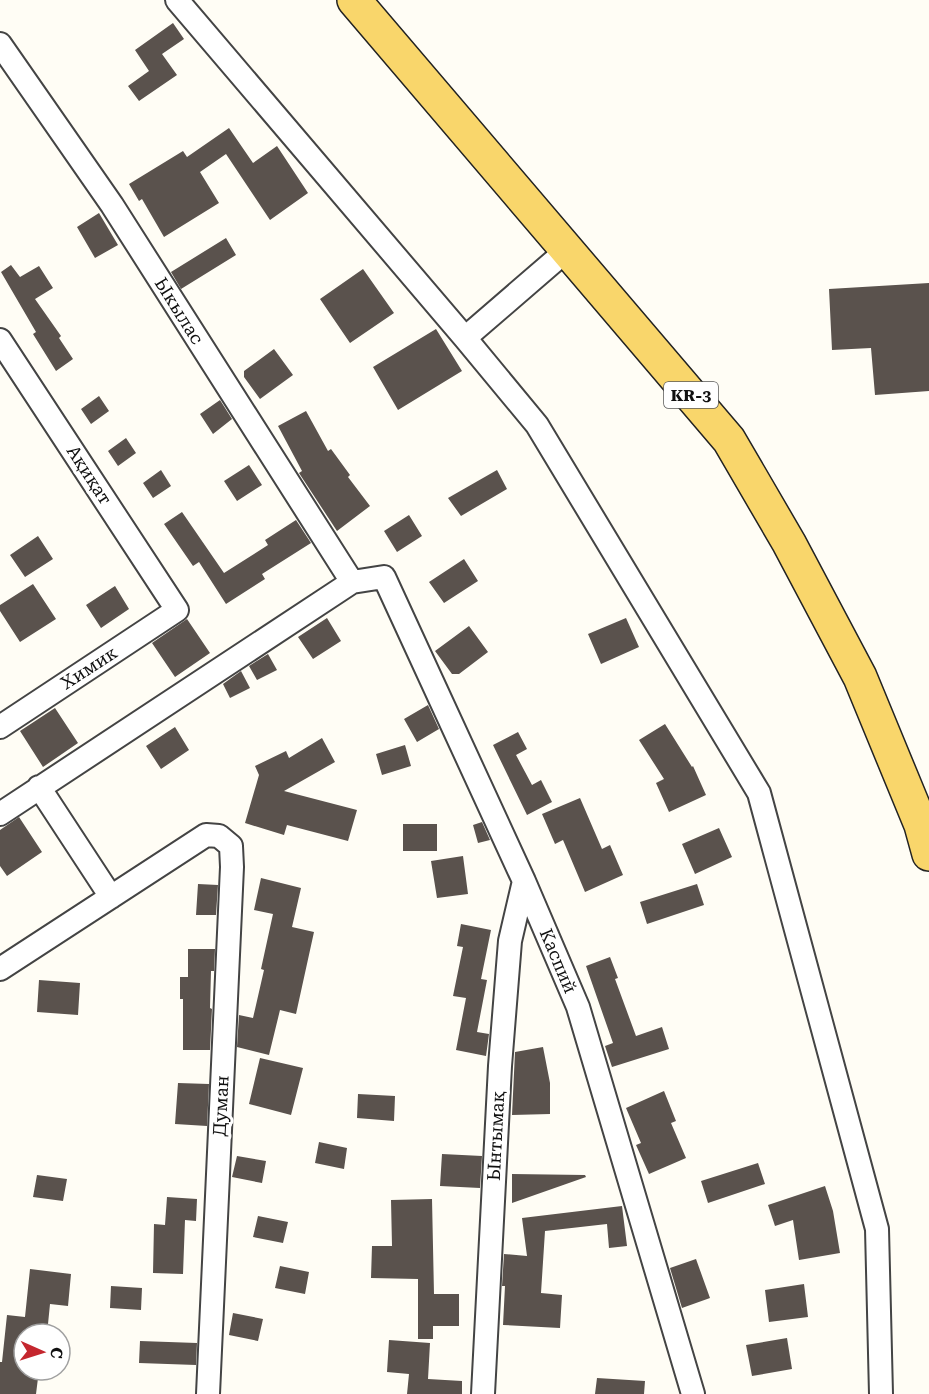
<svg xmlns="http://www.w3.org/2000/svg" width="929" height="1394" font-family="'Roboto Serif',serif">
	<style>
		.building { fill: #5a524d }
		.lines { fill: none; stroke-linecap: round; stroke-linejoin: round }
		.minor-casing { stroke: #444; stroke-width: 26 }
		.primary-casing { stroke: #222; stroke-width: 36 }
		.minor { stroke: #fff; stroke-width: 22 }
		.primary { stroke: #f9d66b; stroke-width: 33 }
		.labels { text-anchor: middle; stroke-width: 6; stroke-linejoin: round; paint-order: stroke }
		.shield { fill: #fff; stroke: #585858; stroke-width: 1.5 }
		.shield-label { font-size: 16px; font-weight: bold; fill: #111 }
		.street-label { font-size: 18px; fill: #111; stroke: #fff }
	</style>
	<rect width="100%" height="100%" fill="#fffdf5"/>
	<path class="building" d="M 173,23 L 184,39 L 162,54 L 177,75 L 139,101 L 128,86 L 149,71 L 135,50 Z
		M 229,128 L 253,163 L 277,146 L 308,193 L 270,220 L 226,154 L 200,172 L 219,203 L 164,237 L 142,199 L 139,201 L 129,184 L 183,151 L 187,157 Z
		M 99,213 L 118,245 L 95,258 L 77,227 Z
		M 226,238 L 236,255 L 181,289 L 171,272 Z
		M 11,265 L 20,277 L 39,266 L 53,288 L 35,299 L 61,336 L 59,338 L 73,359 L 56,371 L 33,334 L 36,332 L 1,272 Z
		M 363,269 L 394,313 L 350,343 L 320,299 Z
		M 929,283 L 929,391 L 875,395 L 871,348 L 832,350 L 829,289 Z
		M 436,329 L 462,371 L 398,410 L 373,367 Z
		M 274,349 L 293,375 L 260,399 L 244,377 L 244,371 Z
		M 99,396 L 109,411 L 91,424 L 81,409 Z
		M 220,400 L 232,419 L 213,434 L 200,414 Z
		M 306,411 L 328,451 L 331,449 L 350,475 L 348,477 L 370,506 L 337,531 L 299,473 L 302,471 L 278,426 Z
		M 126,438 L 136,453 L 118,466 L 108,451 Z
		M 249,465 L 262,485 L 237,501 L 224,481 Z
		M 161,470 L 171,486 L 153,498 L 143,483 Z
		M 497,470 L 507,489 L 461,516 L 448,498 Z
		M 182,512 L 224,573 L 268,545 L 265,540 L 296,520 L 311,543 L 262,574 L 265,579 L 226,604 L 199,562 L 193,566 L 164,524 Z
		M 409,515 L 422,536 L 397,552 L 384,531 Z
		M 38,536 L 53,559 L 25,577 L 10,555 Z
		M 464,559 L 478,581 L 444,603 L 429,582 Z
		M 33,584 L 56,619 L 20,642 L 0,611 L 0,605 Z
		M 115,586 L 129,609 L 101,628 L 86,605 Z
		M 327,618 L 341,641 L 313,659 L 298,637 Z
		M 626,618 L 639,647 L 601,664 L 588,634 Z
		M 187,619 L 210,653 L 175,677 L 152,643 Z
		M 469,626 L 488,652 L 459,674 L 452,674 L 435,651 Z
		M 268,654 L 277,670 L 257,680 L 249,666 Z
		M 241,671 L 250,688 L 230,698 L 223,684 Z
		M 428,705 L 439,729 L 417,742 L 404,719 Z
		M 55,708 L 78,743 L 43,767 L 20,731 Z
		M 665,724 L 692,767 L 693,766 L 706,795 L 669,812 L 656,783 L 664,779 L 639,740 Z
		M 175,727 L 189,750 L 161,769 L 146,746 Z
		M 518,732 L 527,749 L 516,755 L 532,785 L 541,780 L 552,802 L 527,815 L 493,745 Z
		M 322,738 L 335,762 L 284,791 L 357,810 L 348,841 L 287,825 L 284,835 L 245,823 L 259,775 L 255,766 L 286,751 L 289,758 Z
		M 405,745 L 411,766 L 382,775 L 376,754 Z
		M 580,798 L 602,849 L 610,845 L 623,875 L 585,892 L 563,840 L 555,844 L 542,814 Z
		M 19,817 L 42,852 L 7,876 L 0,866 L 0,830 Z
		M 482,822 L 490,840 L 478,843 L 473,825 Z
		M 403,824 L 437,824 L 437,851 L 403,851 Z
		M 719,828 L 732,857 L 695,874 L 682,844 Z
		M 463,856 L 468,894 L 437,898 L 431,861 Z
		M 261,878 L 301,888 L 292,927 L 314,932 L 296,1014 L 280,1010 L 269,1055 L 237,1047 L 239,1015 L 253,1018 L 264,970 L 261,969 L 273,914 L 254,910 Z
		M 198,884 L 218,885 L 216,915 L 196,915 Z
		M 697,884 L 704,905 L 647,924 L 640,902 Z
		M 461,924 L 491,930 L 481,979 L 487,980 L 477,1032 L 489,1034 L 486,1056 L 456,1050 L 466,998 L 453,996 L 463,947 L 457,946 Z
		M 188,949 L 215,949 L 214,971 L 211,971 L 210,1008 L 212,1009 L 210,1050 L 183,1050 L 183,999 L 180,999 L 180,977 L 188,977 Z
		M 610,957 L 618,978 L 615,979 L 636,1036 L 662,1027 L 669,1049 L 612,1067 L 605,1046 L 613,1043 L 586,966 Z
		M 39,980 L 80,983 L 78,1015 L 37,1012 Z
		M 543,1047 L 550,1083 L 550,1114 L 512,1115 L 515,1052 Z
		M 260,1058 L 303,1068 L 291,1115 L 249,1104 Z
		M 178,1083 L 209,1084 L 207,1126 L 175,1124 Z
		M 664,1091 L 676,1121 L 671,1123 L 686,1158 L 649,1174 L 636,1145 L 641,1143 L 626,1108 Z
		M 358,1094 L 395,1096 L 394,1121 L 357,1118 Z
		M 319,1142 L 347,1148 L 344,1169 L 315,1163 Z
		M 442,1154 L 482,1156 L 480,1188 L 440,1186 Z
		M 237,1156 L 266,1161 L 262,1183 L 232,1177 Z
		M 758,1163 L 765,1184 L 708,1203 L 701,1181 Z
		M 512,1174 L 585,1175 L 586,1177 L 512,1203 Z
		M 37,1175 L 67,1179 L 63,1201 L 33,1197 Z
		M 825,1186 L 833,1211 L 840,1253 L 799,1260 L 793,1220 L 775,1226 L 768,1205 Z
		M 167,1197 L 197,1199 L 196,1221 L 185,1220 L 183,1274 L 153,1273 L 154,1224 L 165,1225 Z
		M 432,1199 L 434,1294 L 459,1294 L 459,1326 L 433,1326 L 433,1339 L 418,1339 L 418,1279 L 371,1278 L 372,1246 L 392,1246 L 391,1200 Z
		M 622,1206 L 627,1246 L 609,1248 L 607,1224 L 545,1231 L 541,1293 L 562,1295 L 560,1328 L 503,1325 L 505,1286 L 502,1286 L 504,1254 L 527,1256 L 522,1218 Z
		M 258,1216 L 288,1222 L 283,1243 L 253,1237 Z
		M 696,1259 L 710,1298 L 682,1308 L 670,1268 Z
		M 280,1266 L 309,1272 L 305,1294 L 275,1288 Z
		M 30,1269 L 71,1274 L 68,1306 L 50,1304 L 47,1334 L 24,1334 L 24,1370 L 39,1370 L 36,1394 L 0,1394 L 0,1362 L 2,1362 L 7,1315 L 25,1317 Z
		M 804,1284 L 808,1317 L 769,1322 L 765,1290 Z
		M 111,1286 L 142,1288 L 141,1310 L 110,1308 Z
		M 233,1313 L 263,1319 L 258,1341 L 229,1335 Z
		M 787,1338 L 792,1369 L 752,1376 L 746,1345 Z
		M 389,1340 L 430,1343 L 428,1379 L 462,1381 L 462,1394 L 407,1394 L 409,1374 L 387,1372 Z
		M 140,1341 L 197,1343 L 196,1365 L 139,1363 Z
		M 597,1378 L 645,1381 L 644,1394 L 595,1394 Z"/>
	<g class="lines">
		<g class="minor-casing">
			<path id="minor" d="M 177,0 L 465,338 L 537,425 L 759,793 L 877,1229 L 881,1394
				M 0,44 L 112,205 L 352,582
				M 465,338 L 567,250
				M 0,340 L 177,610 L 0,727
				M 39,787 L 111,897
				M 0,814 L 352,582 L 384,577 L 524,881 L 578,1007 L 693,1394
				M 0,969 L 206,835 L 219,836 L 231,846 L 232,867 L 208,1394
				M 483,1394 L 500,1066 L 510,941 L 524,881"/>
		</g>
		<g class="primary-casing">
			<path id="primary" d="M 354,0 L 729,440 L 789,543 L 860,677 L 921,825 L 929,854"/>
		</g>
		<use href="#minor" class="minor"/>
		<use href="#primary" class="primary"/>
	</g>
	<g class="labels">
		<rect class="shield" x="664" y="382" width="54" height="26" rx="4.5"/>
		<g class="shield-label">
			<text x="691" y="401">KR-3</text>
		</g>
		<g class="street-label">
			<text transform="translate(179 311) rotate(58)" y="6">Ыкылас</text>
			<text transform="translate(89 475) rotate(57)" y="6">Ақиқат</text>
			<text transform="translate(89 668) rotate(-33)" y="6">Химик</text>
			<text transform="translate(558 961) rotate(67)" y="6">Каспий</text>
			<text transform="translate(221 1106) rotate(-87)" y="6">Думан</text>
			<text transform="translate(496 1136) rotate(-87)" y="6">Ынтымақ</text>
		</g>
	</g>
	<g transform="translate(42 1352) rotate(93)"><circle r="28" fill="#ffffff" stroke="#a0a0a0" stroke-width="1.5"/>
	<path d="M0-4.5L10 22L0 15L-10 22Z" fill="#c4262e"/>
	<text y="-9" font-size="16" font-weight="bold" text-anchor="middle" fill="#111111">С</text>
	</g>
</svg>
